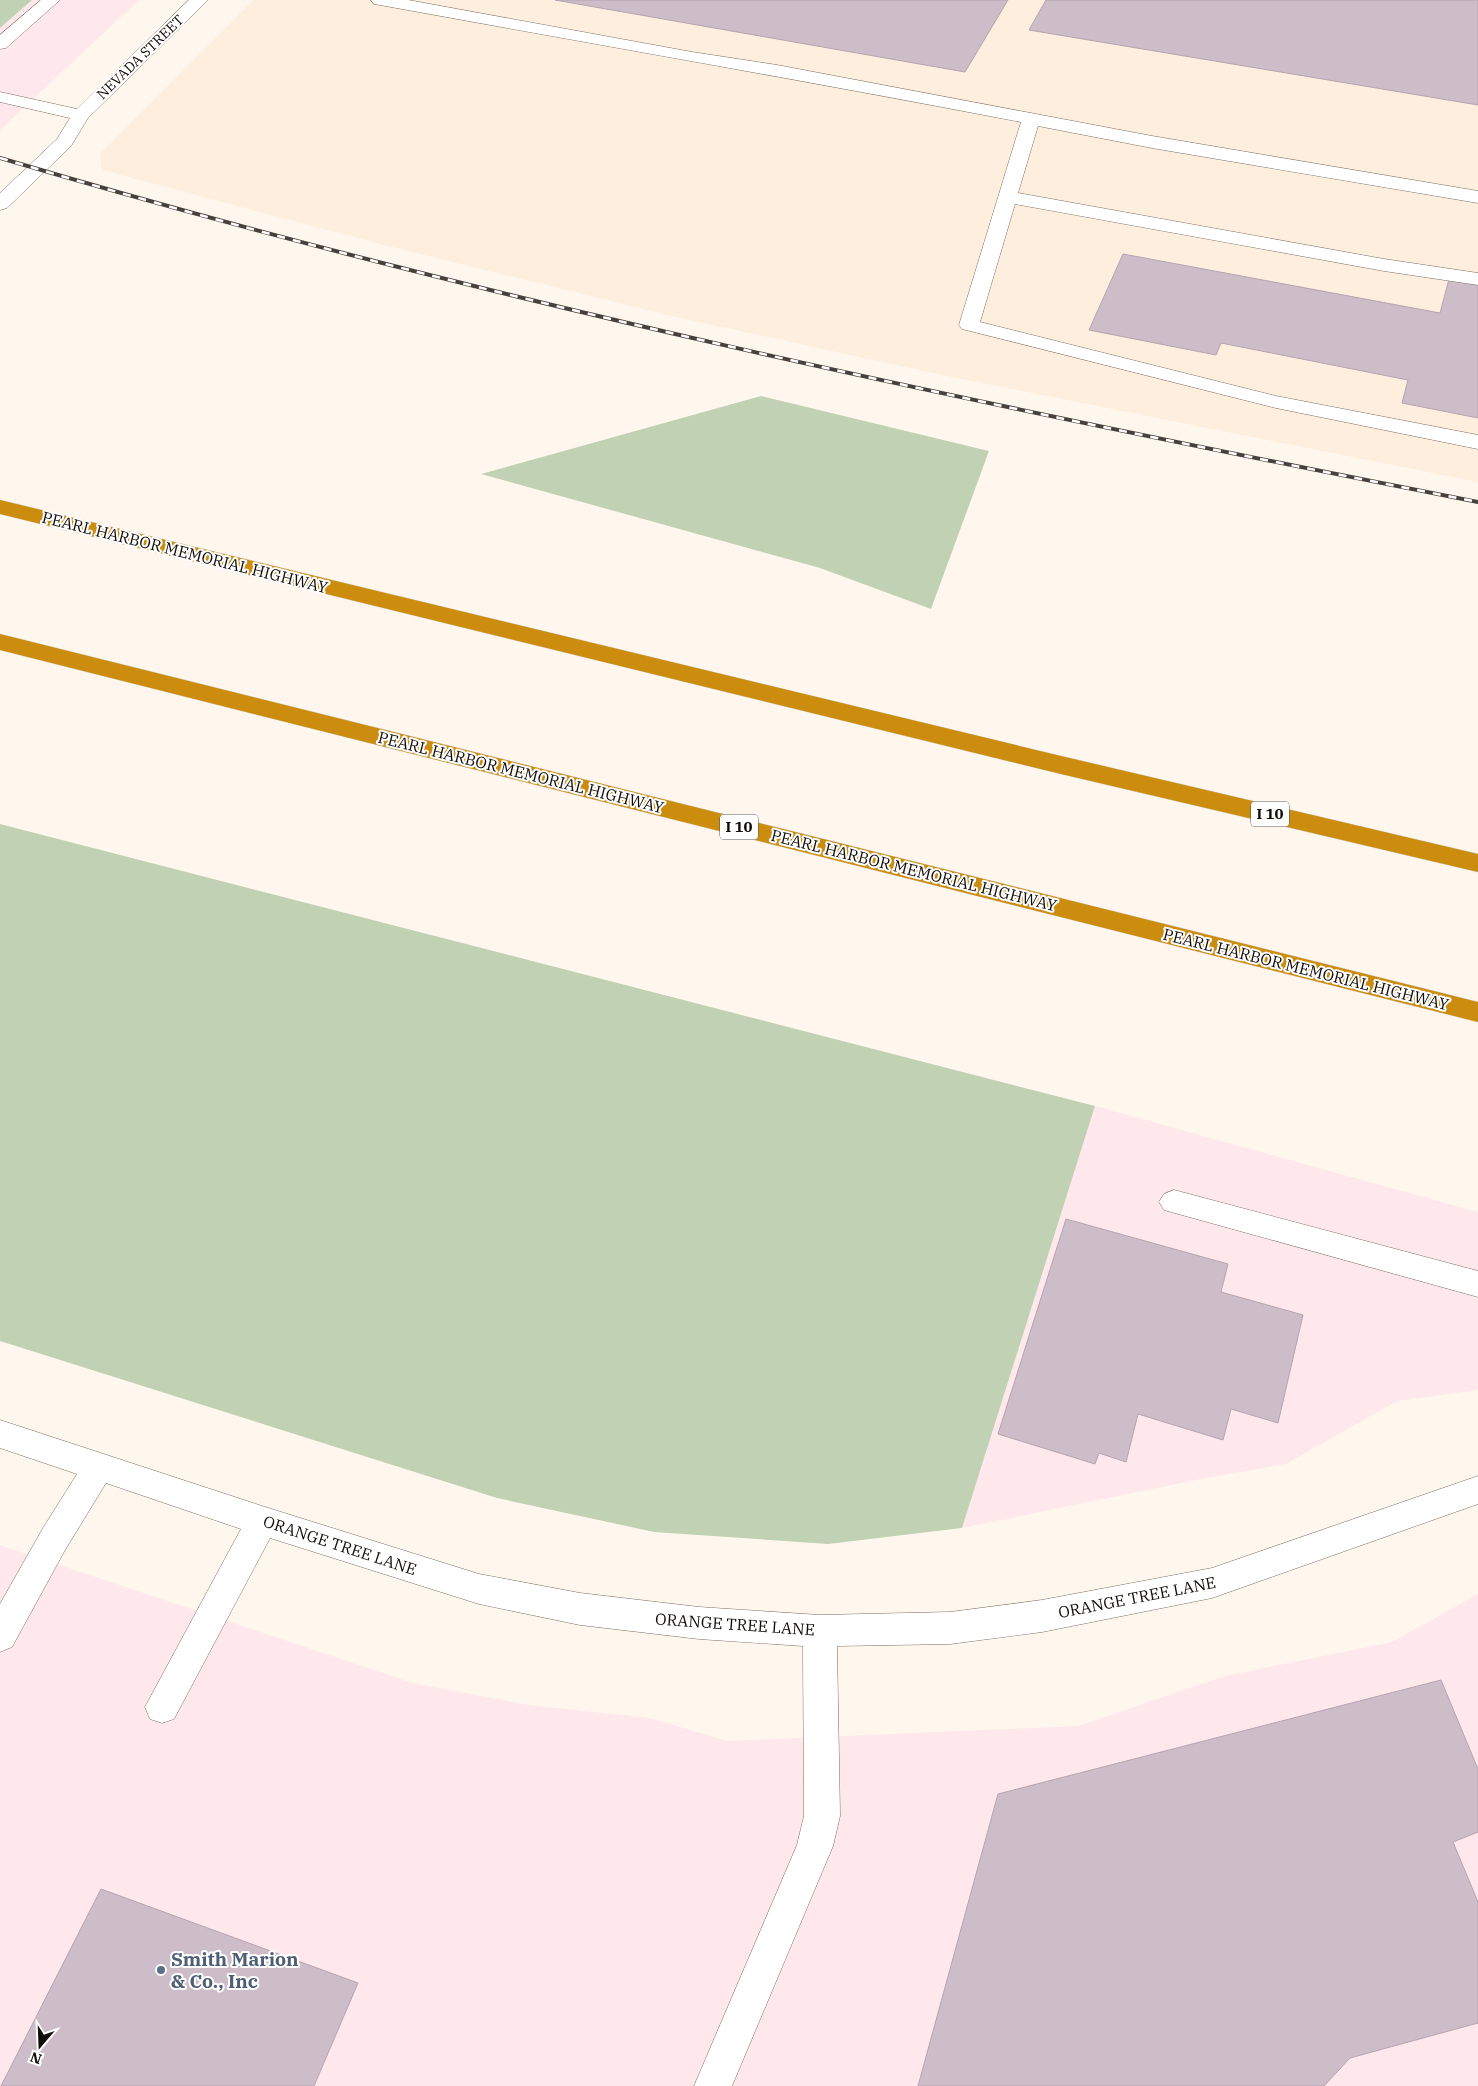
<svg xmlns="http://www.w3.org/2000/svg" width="1478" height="2086" font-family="'IBM Plex Serif',serif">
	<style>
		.commercial { fill: #fee8eb }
		.built { fill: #fdeede }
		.green { fill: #c0d2b3 }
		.building { fill: #cdbdc9; stroke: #b3a4af }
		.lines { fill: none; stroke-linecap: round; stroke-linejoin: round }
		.minor-casing { stroke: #796e61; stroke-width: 1 }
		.highway-casing { stroke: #d9d8d7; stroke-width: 1 }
		.minor { fill: #fff; fill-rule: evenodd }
		.highway { fill: #cc8c0e; fill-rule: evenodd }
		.rail-casing { stroke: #46413c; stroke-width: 4 }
		.rail { stroke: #fff; stroke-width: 2.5; stroke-dasharray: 8; stroke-linecap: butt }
		.service-dot { fill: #5c6f8a; stroke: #fff; stroke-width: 2 }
		.labels { text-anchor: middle; stroke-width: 4; stroke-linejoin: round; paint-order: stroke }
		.far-street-label { font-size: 14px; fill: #100c08; stroke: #fff }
		.shield { fill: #fff; stroke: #585552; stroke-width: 1 }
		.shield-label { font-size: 15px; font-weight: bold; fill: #100c08 }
		.street-label { font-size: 16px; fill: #100c08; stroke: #fff }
		.near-service-label { font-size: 19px; font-weight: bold; fill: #4e5e75; stroke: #fff; text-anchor: start }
	</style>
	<rect width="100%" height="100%" fill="#fff7ee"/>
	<path class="commercial" d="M 32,0 L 139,0 L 0,130 L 0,28 Z
		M 1095,1106 L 1478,1212 L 1478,1390 L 1397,1401 L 1286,1464 L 1206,1478 L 962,1528 Z
		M 0,1545 L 413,1683 L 529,1705 L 650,1718 L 727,1741 L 1078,1726 L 1225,1676 L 1392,1642 L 1478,1594 L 1478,2086 L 0,2086 Z"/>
	<path class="built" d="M 253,0 L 1478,0 L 1478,482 L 942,375 L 667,315 L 384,245 L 102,170 L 100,154 Z"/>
	<path class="green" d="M 0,0 L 32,0 L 0,28 Z
		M 761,396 L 989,451 L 931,609 L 820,568 L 481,474 Z
		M 0,824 L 1095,1106 L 962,1528 L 828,1544 L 654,1532 L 497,1498 L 0,1341 Z"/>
	<path class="building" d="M 555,0 L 1008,0 L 965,72 Z
		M 1046,0 L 1478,0 L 1478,105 L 1029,30 Z
		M 1123,254 L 1440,313 L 1449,279 L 1478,284 L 1478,418 L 1402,403 L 1408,380 L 1221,343 L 1216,355 L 1089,330 Z
		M 1066,1219 L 1228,1264 L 1221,1292 L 1303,1315 L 1278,1423 L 1231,1409 L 1223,1440 L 1138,1414 L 1126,1462 L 1099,1453 L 1095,1464 L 998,1434 Z
		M 1441,1680 L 1478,1769 L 1478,1832 L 1453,1842 L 1478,1902 L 1478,2023 L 1350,2058 L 1324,2086 L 918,2086 L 998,1794 Z
		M 101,1889 L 358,1983 L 314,2086 L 1,2086 Z"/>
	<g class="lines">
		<g class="minor-casing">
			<path id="minor" d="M 41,0 L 60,0 L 6,48 L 0,49 L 0,35 Z
				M 189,0 L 208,0 L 88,118 L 71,146 L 7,208 L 0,210 L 0,193 L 57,139 L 70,118 L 0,102 L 0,92 L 77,109 Z
				M 371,0 L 408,0 L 692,52 L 777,65 L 1152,136 L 1478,191 L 1478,203 L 1152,148 L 1038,126 L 1018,193 L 1384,259 L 1478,273 L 1478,285 L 1384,271 L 1015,204 L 980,322 L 1276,396 L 1478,435 L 1478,449 L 1276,408 L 962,329 L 959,325 L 1021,122 C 807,81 594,44 380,5 L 374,4 Z
				M 1174,1190 L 1478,1271 L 1478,1297 L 1164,1210 L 1159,1202 L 1164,1194 Z
				M 0,1420 L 262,1506 L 479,1574 L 580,1593 L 699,1607 L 820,1615 L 950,1612 L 1042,1600 L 1212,1568 L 1478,1476 L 1478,1504 L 1212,1598 L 1042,1632 L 950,1644 L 837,1646 L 840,1816 L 833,1846 L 732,2086 L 694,2086 L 797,1845 L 804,1816 L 803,1646 L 699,1639 L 580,1625 L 479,1604 L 270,1538 L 174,1719 L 162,1723 L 150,1719 L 145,1707 L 241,1529 L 106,1483 L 65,1550 L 12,1647 L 0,1652 L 0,1604 L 43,1528 L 77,1474 L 0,1448 Z"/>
		</g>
		<g class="highway-casing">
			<path id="highway" d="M 0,500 L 1061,756 L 1478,854 L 1478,872 L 1061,774 L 0,514 Z
				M 0,634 L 1478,1002 L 1478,1022 L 0,650 Z"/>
		</g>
		<use href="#minor" class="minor"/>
		<use href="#highway" class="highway"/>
		<g class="rail-casing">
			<path id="rail" d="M 0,158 C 485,302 982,405 1478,502"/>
		</g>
		<use href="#rail" class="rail"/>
	</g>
	<circle class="service-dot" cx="161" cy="1970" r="5"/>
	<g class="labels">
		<g class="far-street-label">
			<text transform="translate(140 57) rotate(-44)" y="5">NEVADA STREET</text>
		</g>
		<g class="shield">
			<rect x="1251" y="801.5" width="38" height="25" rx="4"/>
			<rect x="720" y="814.5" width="38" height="25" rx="4"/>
		</g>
		<g class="shield-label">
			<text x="1270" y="819">I 10</text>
			<text x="739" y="832">I 10</text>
		</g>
		<g class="street-label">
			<text transform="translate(185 552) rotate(14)" y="6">PEARL HARBOR MEMORIAL HIGHWAY</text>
			<text transform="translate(521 772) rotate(14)" y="6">PEARL HARBOR MEMORIAL HIGHWAY</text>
			<text transform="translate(914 870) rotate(14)" y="6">PEARL HARBOR MEMORIAL HIGHWAY</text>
			<text transform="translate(1306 969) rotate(14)" y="6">PEARL HARBOR MEMORIAL HIGHWAY</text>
			<text transform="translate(340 1545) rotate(18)" y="6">ORANGE TREE LANE</text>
			<text transform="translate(1137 1597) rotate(-11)" y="6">ORANGE TREE LANE</text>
			<text transform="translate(735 1624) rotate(4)" y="6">ORANGE TREE LANE</text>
		</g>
		<g class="near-service-label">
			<text x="171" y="1966">Smith Marion<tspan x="171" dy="22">&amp; Co., Inc</tspan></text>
		</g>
	</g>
	<g transform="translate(40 2046) rotate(199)" stroke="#ffffff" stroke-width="4" paint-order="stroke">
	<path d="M0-4L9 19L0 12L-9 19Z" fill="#100c08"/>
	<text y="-8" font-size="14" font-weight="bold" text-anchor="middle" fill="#100c08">N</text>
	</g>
</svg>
